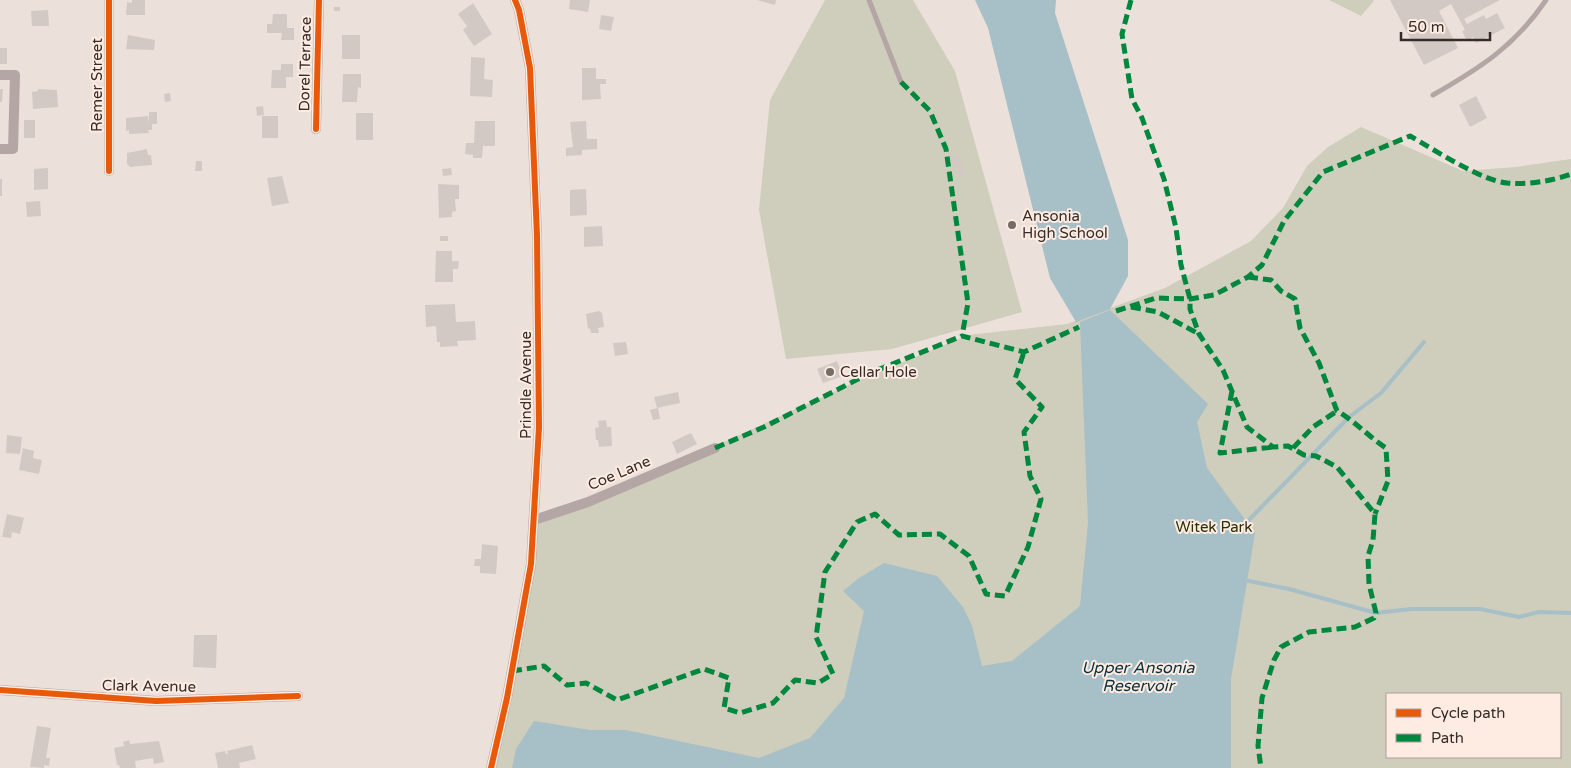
<svg xmlns="http://www.w3.org/2000/svg" width="1571" height="768" font-family="'Varela Round',sans-serif">
	<style>
		.green { fill: #cfcdbc; fill-rule: evenodd }
		.water { fill: #a7bfc7 }
		.lines { fill: none; stroke-linecap: round; stroke-linejoin: round }
		.stream { stroke: #a7bfc7; stroke-width: 4 }
		.building { fill: #d3c9c4 }
		.lane { stroke: #b4a6a4; stroke-width: 5 }
		.street { stroke: #b4a6a4; stroke-width: 10 }
		.quiet { stroke: #00873e; stroke-width: 5; stroke-dasharray: 10 5; stroke-linecap: butt }
		.cycleway-casing { stroke: #feebe2; stroke-width: 9 }
		.cycleway { stroke: #e8590c; stroke-width: 6 }
		.poi-dot { fill: #756c67; stroke: #feebe2; stroke-width: 2 }
		.labels { text-anchor: middle; stroke-width: 4; stroke-linejoin: round; paint-order: stroke }
		.street-label { font-size: 15px; fill: #352d29; stroke: #feebe2 }
		.poi-label { font-size: 15px; fill: #352d29; stroke: #feebe2; text-anchor: start }
		.park-label { font-size: 15px; fill: #293107; stroke: #feebe2 }
		.water-label { font-size: 16px; font-style: italic; fill: #09303c; stroke: #feebe2 }
	</style>
	<rect width="100%" height="100%" fill="#ece0da"/>
	<path class="green" d="M 825,0 L 913,0 L 955,71 L 1022,312 L 892,349 L 786,359 L 759,210 L 770,100 Z
		M 1329,0 L 1373,0 L 1374,1 L 1361,16 Z
		M 1361,127 L 1463,171 L 1516,167 L 1571,159 L 1571,768 L 494,768 L 537,523 L 586,505 L 853,383 L 968,335 L 1067,324 L 1165,288 L 1251,241 L 1283,208 L 1307,166 L 1328,147 ZM 1387,694 L 1560,694 L 1560,757 L 1387,757 Z"/>
	<path class="water" d="M 975,0 L 1056,0 L 1055,13 L 1128,240 L 1128,276 L 1110,309 L 1076,322 L 1050,278 L 988,28 Z
		M 1110,310 L 1208,404 L 1197,422 L 1207,468 L 1255,533 L 1231,679 L 1231,768 L 512,768 L 516,749 L 534,721 L 590,730 L 626,730 L 759,758 L 810,738 L 844,698 L 864,611 L 843,591 L 859,578 L 884,563 L 937,576 L 963,607 L 972,626 L 982,666 L 1012,661 L 1080,606 L 1088,523 L 1080,322 Z"/>
	<g class="lines">
		<path class="stream" d="M 1244,525 L 1349,417 L 1381,393 L 1424,342
			M 1244,580 L 1289,589 L 1376,613 L 1411,609 L 1480,609 L 1519,617 L 1539,612 L 1571,613"/>
	</g>
	<path class="building" d="M 132,0 L 145,0 L 145,15 L 126,15 L 127,2 L 132,3 Z
		M 570,0 L 590,0 L 588,12 L 569,9 Z
		M 757,0 L 776,0 L 775,5 Z
		M 1390,0 L 1500,0 L 1464,19 L 1467,24 L 1484,15 L 1486,19 L 1497,13 L 1505,28 L 1476,43 L 1473,37 L 1467,41 L 1462,31 L 1465,30 L 1451,4 L 1439,11 L 1458,48 L 1424,65 Z
		M 473,3 L 492,34 L 474,46 L 463,30 L 467,26 L 458,14 Z
		M 334,7 L 340,7 L 340,11 L 334,11 Z
		M 48,10 L 49,26 L 32,26 L 31,11 Z
		M 273,14 L 287,14 L 287,28 L 294,28 L 294,40 L 281,40 L 282,33 L 267,33 L 267,24 L 272,24 Z
		M 601,15 L 614,17 L 611,31 L 599,29 Z
		M 128,35 L 155,40 L 154,50 L 126,49 Z
		M 342,35 L 360,35 L 360,59 L 342,59 Z
		M 0,48 L 7,48 L 7,64 L 0,64 Z
		M 471,57 L 485,58 L 484,79 L 493,80 L 492,97 L 470,96 Z
		M 281,64 L 293,64 L 293,77 L 286,77 L 286,88 L 271,88 L 272,70 L 281,70 Z
		M 582,68 L 596,68 L 596,79 L 606,79 L 606,84 L 600,84 L 601,99 L 582,100 Z
		M 343,74 L 361,74 L 361,88 L 358,87 L 357,102 L 342,102 Z
		M 0,89 L 3,89 L 2,102 L 0,102 Z
		M 38,89 L 57,90 L 58,107 L 33,109 L 32,92 L 38,91 Z
		M 170,93 L 171,101 L 165,102 L 164,94 Z
		M 1476,96 L 1487,118 L 1470,127 L 1459,105 Z
		M 263,106 L 264,115 L 257,116 L 256,107 Z
		M 149,112 L 157,112 L 157,124 L 152,124 L 152,130 L 148,130 L 149,133 L 129,134 L 129,130 L 126,131 L 126,118 L 148,116 L 149,124 Z
		M 356,113 L 373,113 L 373,140 L 356,140 Z
		M 262,116 L 278,116 L 278,138 L 262,138 Z
		M 24,120 L 35,120 L 35,138 L 24,138 Z
		M 475,121 L 495,121 L 495,146 L 483,146 L 482,158 L 473,158 L 473,155 L 465,154 L 466,143 L 474,143 Z
		M 586,121 L 587,139 L 597,139 L 597,149 L 582,150 L 582,155 L 566,156 L 566,148 L 573,147 L 570,122 Z
		M 147,149 L 148,155 L 151,155 L 152,165 L 130,167 L 127,164 L 127,153 Z
		M 954,154 L 955,157 L 960,156 L 964,176 L 959,177 L 956,164 L 952,165 L 950,155 Z
		M 196,161 L 202,161 L 202,171 L 195,171 Z
		M 48,168 L 48,189 L 34,190 L 34,169 Z
		M 451,168 L 452,175 L 443,176 L 442,169 Z
		M 282,176 L 289,203 L 272,206 L 267,178 Z
		M 0,179 L 2,179 L 2,196 L 0,196 Z
		M 438,184 L 459,185 L 459,199 L 455,199 L 456,211 L 452,212 L 452,217 L 439,218 Z
		M 586,189 L 587,215 L 570,216 L 570,190 Z
		M 40,201 L 41,216 L 27,217 L 26,202 Z
		M 602,226 L 603,246 L 584,247 L 584,227 Z
		M 440,236 L 448,236 L 448,241 L 440,241 Z
		M 436,251 L 452,251 L 452,261 L 459,261 L 458,269 L 453,269 L 453,282 L 435,282 Z
		M 455,304 L 456,322 L 475,321 L 476,340 L 457,341 L 458,346 L 440,347 L 440,342 L 437,342 L 436,326 L 426,327 L 425,305 Z
		M 599,311 L 602,313 L 604,327 L 598,328 L 599,333 L 591,333 L 590,328 L 588,329 L 586,314 Z
		M 626,342 L 628,354 L 615,356 L 613,343 Z
		M 837,361 L 843,376 L 823,383 L 817,369 Z
		M 678,392 L 680,403 L 657,408 L 654,397 Z
		M 658,408 L 660,419 L 653,420 L 650,410 Z
		M 606,420 L 607,427 L 611,427 L 612,446 L 599,447 L 598,440 L 596,440 L 595,428 L 599,427 L 598,421 Z
		M 691,433 L 697,444 L 677,454 L 672,442 Z
		M 7,435 L 22,437 L 20,454 L 6,453 Z
		M 23,448 L 34,451 L 33,458 L 42,460 L 39,474 L 19,470 Z
		M 7,514 L 24,518 L 20,534 L 12,532 L 11,538 L 2,537 Z
		M 482,544 L 498,546 L 496,574 L 480,573 L 480,566 L 474,566 L 475,559 L 481,559 Z
		M 194,635 L 217,635 L 216,668 L 193,667 Z
		M 37,726 L 51,728 L 46,758 L 50,758 L 49,766 L 44,765 L 44,768 L 30,767 Z
		M 129,740 L 130,744 L 159,741 L 164,762 L 154,764 L 153,758 L 135,761 L 136,768 L 120,768 L 119,765 L 117,765 L 114,748 L 124,746 L 123,742 Z
		M 252,745 L 256,759 L 239,763 L 240,768 L 218,768 L 215,753 L 225,751 L 226,754 L 228,754 L 227,751 Z"/>
	<g class="lines">
		<path class="lane" d="M 869,0 L 901,82
			M 1433,95 C 1480,68 1515,46 1546,0"/>
		<path class="street" d="M 0,75 L 15,75 L 13,149 L 0,149
			M 316,129 L 319,0
			M 109,171 L 109,0
			M 534,520 L 588,502 L 715,448
			M 0,690 L 156,701 L 298,696
			M 491,768 L 507,698 L 531,564 L 539,427 L 537,236 L 530,68 L 519,10 L 515,0"/>
		<path class="quiet" d="M 1131,0 L 1122,34 L 1132,99 L 1142,118 L 1164,179 L 1176,228 L 1181,265 L 1190,299 L 1190,309 L 1199,334 L 1223,370 L 1247,427 L 1273,447 L 1288,446 L 1304,455 L 1316,456 L 1337,467 L 1375,514 L 1373,540 L 1368,556 L 1369,584 L 1376,613 L 1374,618 L 1355,627 L 1309,632 L 1281,647 L 1274,660 L 1262,698 L 1258,746 L 1261,768
			M 901,82 L 930,111 L 946,149 L 968,303 L 962,336
			M 1248,277 L 1271,280 L 1281,291 L 1295,299 L 1300,328 L 1319,363 L 1337,411 C 1355,421 1369,437 1386,448 L 1388,481 L 1375,514
			M 1131,307 L 1158,312 L 1199,334
			M 1116,311 L 1156,298 L 1190,299 L 1214,295 L 1248,277 L 1262,265 L 1284,221 L 1323,172 L 1410,136 C 1433,149 1482,181 1507,183 C 1528,185 1552,181 1571,174
			M 1232,391 L 1220,453 L 1273,447
			M 715,448 L 764,427 L 870,373 L 962,336 L 1024,352 L 1079,327
			M 1293,448 L 1313,427 L 1337,411
			M 512,671 L 544,666 L 567,685 L 586,683 L 617,700 L 704,669 L 729,678 L 724,708 L 740,713 L 773,703 L 795,680 L 818,683 L 833,674 L 816,637 L 825,572 L 857,522 L 875,514 L 899,535 L 940,534 L 969,556 L 986,594 L 1005,596 L 1028,547 L 1041,499 L 1030,476 L 1024,432 L 1042,407 L 1015,379 L 1024,352"/>
		<g class="cycleway-casing">
			<path id="cycleway" d="M 316,129 L 319,0
				M 109,171 L 109,0
				M 0,690 L 156,701 L 298,696
				M 491,768 L 507,698 L 531,564 L 539,427 L 537,236 L 530,68 L 519,10 L 515,0"/>
		</g>
		<use href="#cycleway" class="cycleway"/>
	</g>
	<g class="poi-dot">
		<circle cx="1012" cy="225" r="5"/>
		<circle cx="830" cy="372" r="5"/>
	</g>
	<g class="labels">
		<g class="street-label">
			<text transform="translate(305 64) rotate(-89)" y="5">Dorel Terrace</text>
			<text transform="translate(97 85) rotate(-90)" y="5">Remer Street</text>
			<text transform="translate(526 385) rotate(-90)" y="5">Prindle Avenue</text>
			<text transform="translate(619 473) rotate(-23)" y="5">Coe Lane</text>
			<text transform="translate(149 686) rotate(1)" y="5">Clark Avenue</text>
		</g>
		<g class="poi-label">
			<text x="1022" y="221">Ansonia<tspan x="1022" dy="17">High School</tspan></text>
			<text x="840" y="377">Cellar Hole</text>
		</g>
		<g class="park-label">
			<text x="1214" y="532">Witek Park</text>
		</g>
		<g class="water-label">
			<text x="1138" y="673">Upper Ansonia<tspan x="1138" dy="18">Reservoir</tspan></text>
		</g>
	</g>
	<rect x="1386" y="693" width="175" height="65" fill="#feebe2" stroke="#ae9f98"/>
	<rect x="1396" y="709" width="25" height="8" fill="#e8590c" stroke="#ae9f98"/>
	<text x="1431" y="718" font-size="15" fill="#352d29">Cycle path</text>
	<rect x="1396" y="734" width="25" height="8" fill="#00873e" stroke="#ae9f98"/>
	<text x="1431" y="743" font-size="15" fill="#352d29">Path</text>
	<path d="M1401 32v8h89v-8" fill="none" stroke="#352d29" stroke-width="2.5"/>
	<text x="1408" y="32" font-size="15" fill="#352d29" stroke="#feebe2" stroke-width="4" paint-order="stroke">50 m</text>
</svg>
